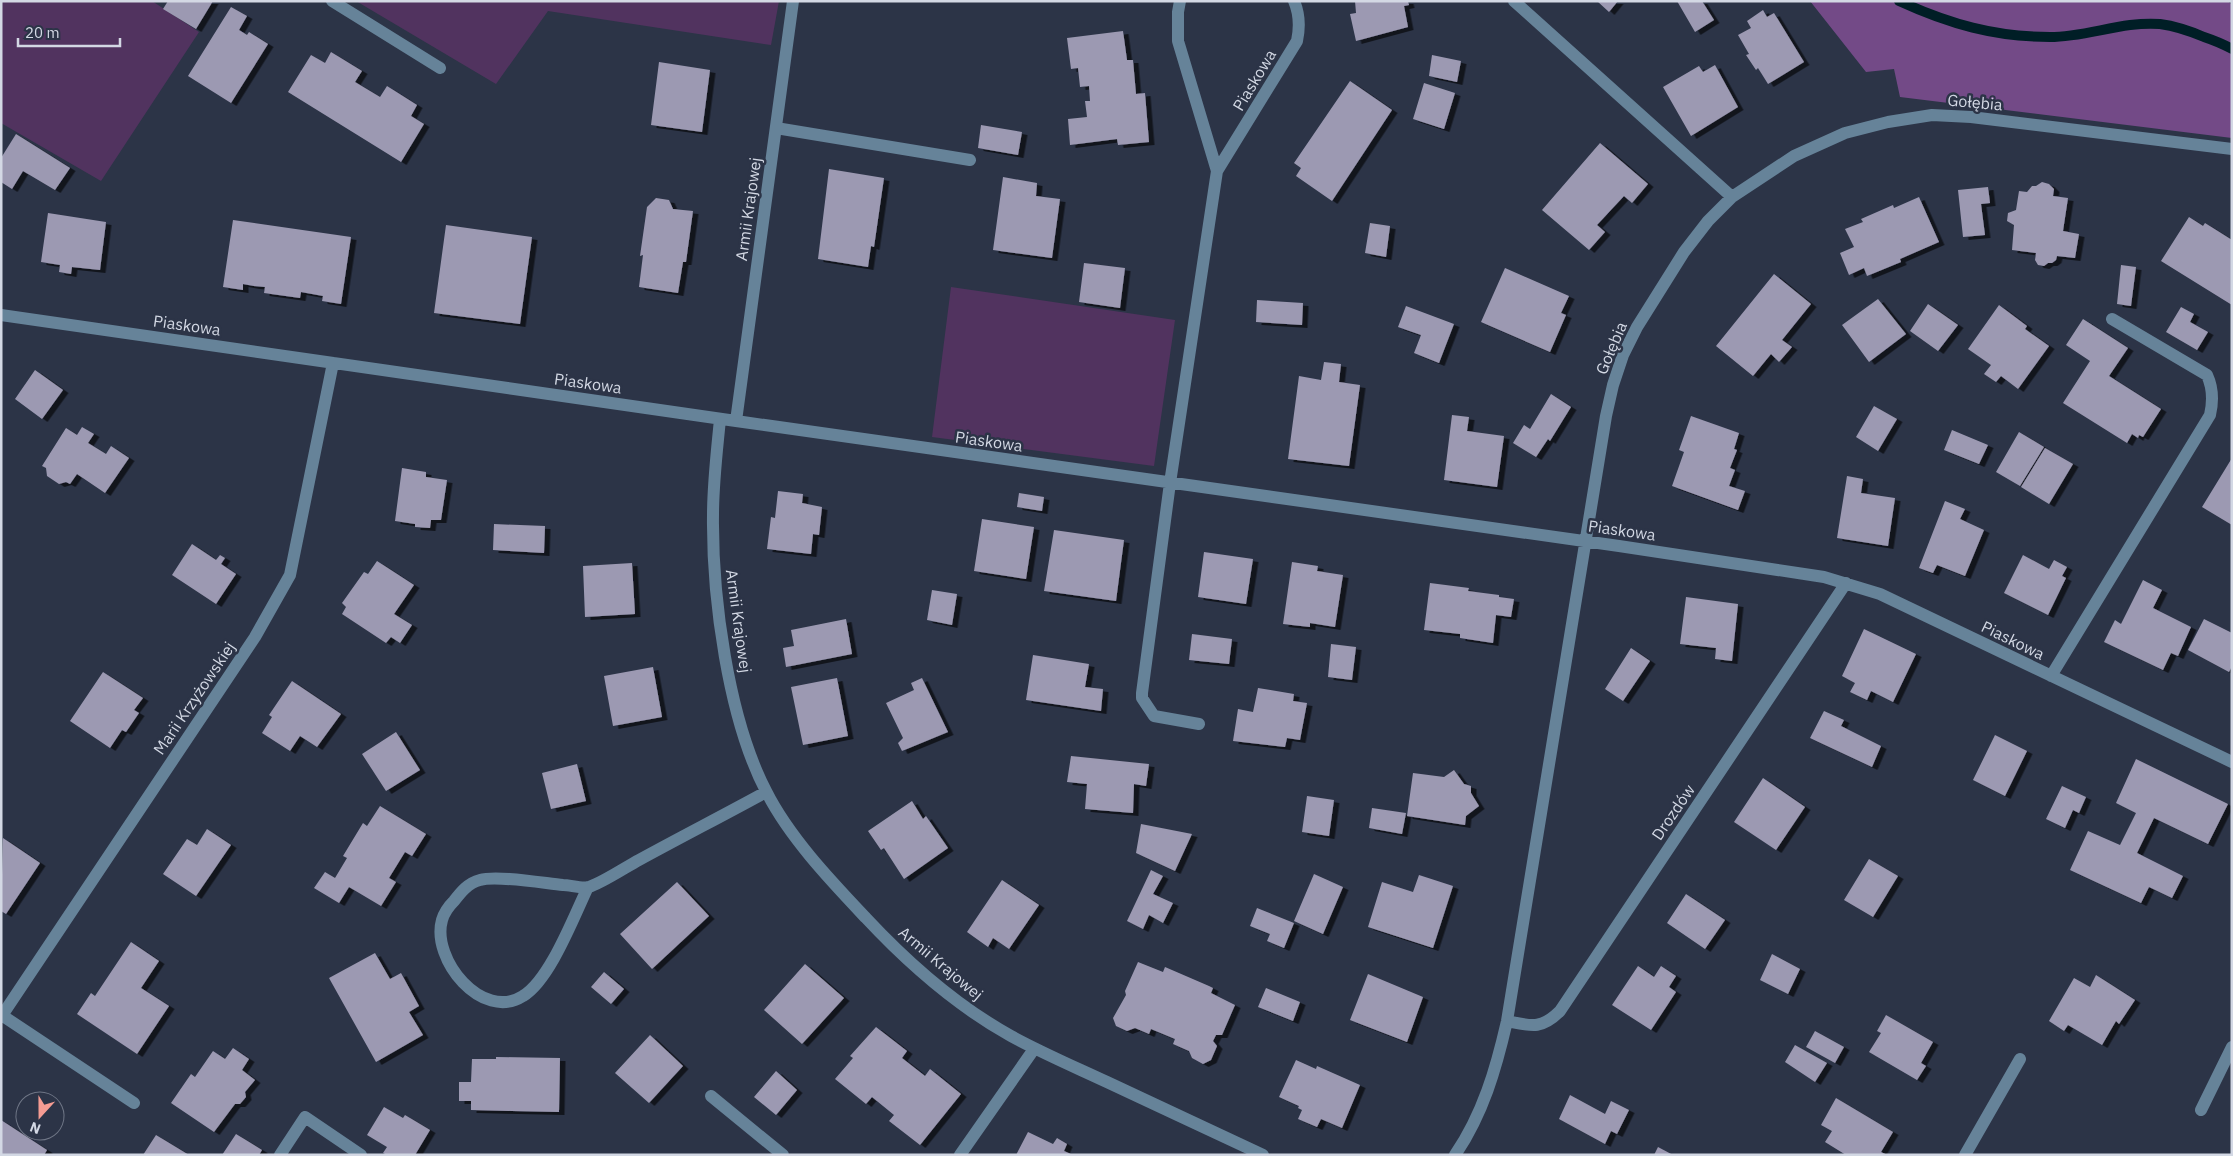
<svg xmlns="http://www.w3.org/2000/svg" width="2233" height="1156" font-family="'IBM Plex Sans',sans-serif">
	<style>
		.green { fill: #51335f }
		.forest { fill: #734a87 }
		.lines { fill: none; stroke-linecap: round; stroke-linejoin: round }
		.stream { stroke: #001e26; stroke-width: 10 }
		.building { fill: #9c99b2; filter: url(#shadow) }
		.minor { stroke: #668399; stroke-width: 12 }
		.labels { text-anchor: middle; stroke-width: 5; stroke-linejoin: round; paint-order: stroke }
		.street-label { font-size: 16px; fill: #d3d8e4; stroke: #2c3447 }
	</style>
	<defs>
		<filter id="shadow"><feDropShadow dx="5.5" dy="3" stdDeviation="0" flood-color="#0009"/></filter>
	</defs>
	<rect width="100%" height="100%" fill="#2c3447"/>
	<path class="green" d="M 1,1 L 152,1 L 199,32 L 101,181 L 1,123 Z
		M 356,1 L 779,1 L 771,45 L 548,11 L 496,84 Z
		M 951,287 L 1175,320 L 1154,466 L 932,437 Z"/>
	<path class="forest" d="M 1810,1 L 2228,1 L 2232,5 L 2232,138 L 1900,97 L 1894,69 L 1866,72 Z"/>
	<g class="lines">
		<path class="stream" d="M 1899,1 C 1949,24 1995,37 2050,37 C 2087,37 2123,21 2160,24 C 2175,26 2190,31 2204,37 C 2213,40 2223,44 2232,49"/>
	</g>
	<path class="building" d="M 168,1 L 213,1 L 196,29 L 163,9 Z
		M 1355,1 L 1408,1 L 1409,5 L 1404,6 L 1408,27 L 1356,41 L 1350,14 L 1356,13 Z
		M 1597,1 L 1618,1 L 1609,12 Z
		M 1677,1 L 1702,1 L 1714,20 L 1695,32 Z
		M 231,7 L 247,16 L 239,30 L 247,35 L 249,32 L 268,44 L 231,103 L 188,76 Z
		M 1763,10 L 1767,17 L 1774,13 L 1804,62 L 1768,84 L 1758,68 L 1756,70 L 1746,55 L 1749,54 L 1738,35 L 1751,28 L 1747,21 Z
		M 1123,31 L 1127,60 L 1133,60 L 1136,94 L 1145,93 L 1149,142 L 1118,145 L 1117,139 L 1070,145 L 1068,119 L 1087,117 L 1085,101 L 1090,101 L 1089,86 L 1080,87 L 1078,68 L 1071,69 L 1067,38 Z
		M 331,52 L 362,71 L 355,82 L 380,97 L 387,86 L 417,105 L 411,116 L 424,124 L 401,162 L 288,92 L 311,55 L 325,63 Z
		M 1432,55 L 1461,61 L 1457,82 L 1429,76 Z
		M 659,62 L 710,70 L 702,132 L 651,125 Z
		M 1715,65 L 1738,107 L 1691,136 L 1663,87 L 1699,66 L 1703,72 Z
		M 1350,81 L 1392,110 L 1332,201 L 1296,176 L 1301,168 L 1294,163 Z
		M 1424,83 L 1455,93 L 1444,129 L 1413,119 Z
		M 981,125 L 1022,132 L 1018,155 L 978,148 Z
		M 16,134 L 70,168 L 55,190 L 23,171 L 12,189 L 1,182 L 1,158 Z
		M 1600,143 L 1648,184 L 1632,203 L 1624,196 L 1610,211 L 1597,225 L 1605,232 L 1589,250 L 1542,210 Z
		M 829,169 L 884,178 L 874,247 L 871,246 L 868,267 L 818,259 Z
		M 1003,177 L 1037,183 L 1036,196 L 1060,199 L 1052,258 L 993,250 Z
		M 2042,182 L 2049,184 L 2054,189 L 2053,196 L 2068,198 L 2063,231 L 2079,234 L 2075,258 L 2057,256 L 2056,260 L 2052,263 L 2048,263 L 2044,266 L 2038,265 L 2035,260 L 2036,253 L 2012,250 L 2014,225 L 2007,221 L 2008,213 L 2016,210 L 2019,191 L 2027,192 L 2032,186 L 2036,186 Z
		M 1988,187 L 1990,203 L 1981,204 L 1985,235 L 1963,237 L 1958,190 Z
		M 1919,197 L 1939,242 L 1900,259 L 1901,262 L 1867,276 L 1864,268 L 1849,275 L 1840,253 L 1854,247 L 1845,229 L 1863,222 L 1861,219 L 1893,205 L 1894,208 Z
		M 656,198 L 669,200 L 673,209 L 693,211 L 686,262 L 683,262 L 678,293 L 639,287 L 643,255 L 640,256 L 647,207 Z
		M 48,213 L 106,222 L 100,270 L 72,267 L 71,274 L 59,272 L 60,265 L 41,262 Z
		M 2189,217 L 2203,226 L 2205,223 L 2232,240 L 2232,305 L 2161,261 Z
		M 233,220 L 351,237 L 341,304 L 322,301 L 323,296 L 301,292 L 300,298 L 264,293 L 265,287 L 254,286 L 243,284 L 243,290 L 223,287 Z
		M 1370,223 L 1390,226 L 1386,257 L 1365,253 Z
		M 446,225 L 532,237 L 520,324 L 434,313 Z
		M 1084,263 L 1125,268 L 1120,308 L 1079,302 Z
		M 2121,265 L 2136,267 L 2131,306 L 2117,304 Z
		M 1505,268 L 1569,296 L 1561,313 L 1566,315 L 1550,352 L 1481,322 Z
		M 1774,274 L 1811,304 L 1782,340 L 1792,347 L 1779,362 L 1771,354 L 1753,376 L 1716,346 Z
		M 1878,299 L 1906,334 L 1869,362 L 1842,325 Z
		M 1257,300 L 1303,303 L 1302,325 L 1256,322 Z
		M 1928,304 L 1958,325 L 1938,351 L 1910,331 Z
		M 1999,305 L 2027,326 L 2025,329 L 2049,346 L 2018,389 L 2001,376 L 1996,382 L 1984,374 L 1991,365 L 1968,349 Z
		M 1406,306 L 1454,324 L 1439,363 L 1414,353 L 1421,335 L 1398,327 Z
		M 2181,307 L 2194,314 L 2190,322 L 2208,332 L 2197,350 L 2166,332 Z
		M 2083,319 L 2128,348 L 2109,376 L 2161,409 L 2143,437 L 2139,435 L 2138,438 L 2132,434 L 2127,443 L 2063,403 L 2090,361 L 2066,345 Z
		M 1324,362 L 1341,364 L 1339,382 L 1360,385 L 1349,466 L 1288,459 L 1299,376 L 1321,380 Z
		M 35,370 L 63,390 L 42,419 L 15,399 Z
		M 1551,394 L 1571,407 L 1550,441 L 1548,439 L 1536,457 L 1513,443 L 1524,425 L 1530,429 Z
		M 1874,406 L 1897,419 L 1878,451 L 1856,437 Z
		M 1452,415 L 1469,417 L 1467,431 L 1504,436 L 1497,487 L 1444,480 Z
		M 1691,416 L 1739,433 L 1734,449 L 1737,450 L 1730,468 L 1735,470 L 1729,486 L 1745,491 L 1738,510 L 1672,486 L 1684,452 L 1679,450 Z
		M 82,427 L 94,434 L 88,443 L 106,454 L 111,446 L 129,458 L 105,493 L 77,474 L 70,484 L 66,482 L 59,484 L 47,476 L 46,468 L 42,466 L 66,428 L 77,435 Z
		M 1952,430 L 1988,445 L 1979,464 L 1944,450 Z
		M 2019,432 L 2044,447 L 2020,486 L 1996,472 Z
		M 2045,448 L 2073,464 L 2049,504 L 2021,487 Z
		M 2232,458 L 2232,525 L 2202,507 Z
		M 402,468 L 426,472 L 426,477 L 447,480 L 441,520 L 431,520 L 430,528 L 415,527 L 415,524 L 395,521 Z
		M 1847,476 L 1863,479 L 1861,493 L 1895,498 L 1888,546 L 1837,538 Z
		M 778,491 L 803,494 L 802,503 L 822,507 L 819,535 L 813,534 L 811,554 L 767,549 L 771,517 L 775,518 Z
		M 1019,493 L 1044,497 L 1042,511 L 1017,507 Z
		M 1945,501 L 1965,509 L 1960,519 L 1984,530 L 1965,576 L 1937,565 L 1933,573 L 1919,568 Z
		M 982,519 L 1034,527 L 1026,579 L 974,571 Z
		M 494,524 L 545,526 L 544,553 L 493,550 Z
		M 1054,530 L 1124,540 L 1116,601 L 1044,591 Z
		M 192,544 L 216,560 L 220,555 L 225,558 L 221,564 L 236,574 L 216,604 L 172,575 Z
		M 1204,552 L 1253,559 L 1246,604 L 1198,597 Z
		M 2023,555 L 2049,569 L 2054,560 L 2067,567 L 2062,576 L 2066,578 L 2048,615 L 2004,593 Z
		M 377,561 L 414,585 L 394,614 L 412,625 L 400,643 L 391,637 L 386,643 L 342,614 L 346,607 L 342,603 L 364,572 L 368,574 Z
		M 1292,562 L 1318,566 L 1317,571 L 1343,575 L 1335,627 L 1310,623 L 1310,627 L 1283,624 Z
		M 632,563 L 635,614 L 585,617 L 583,566 Z
		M 2143,580 L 2162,590 L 2153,608 L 2191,627 L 2178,656 L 2171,653 L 2163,670 L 2104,642 L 2115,620 L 2121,624 Z
		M 1430,583 L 1469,588 L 1468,591 L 1499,595 L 1499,597 L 1514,599 L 1511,617 L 1496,615 L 1493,643 L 1460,638 L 1460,634 L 1424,630 Z
		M 932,590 L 957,594 L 952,625 L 927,620 Z
		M 1686,597 L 1738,604 L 1732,661 L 1715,659 L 1716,648 L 1680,644 Z
		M 846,619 L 852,654 L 786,667 L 783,648 L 794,646 L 791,630 Z
		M 2204,619 L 2232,633 L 2232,666 L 2229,672 L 2188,650 Z
		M 1864,629 L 1916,654 L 1893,702 L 1871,691 L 1867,700 L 1850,692 L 1855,683 L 1842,676 Z
		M 1192,634 L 1232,639 L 1229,664 L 1189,660 Z
		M 1331,644 L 1356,647 L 1352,680 L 1328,677 Z
		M 1631,648 L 1650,661 L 1623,701 L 1605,689 Z
		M 1033,655 L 1089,664 L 1085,687 L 1103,689 L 1101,711 L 1026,700 Z
		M 653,667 L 662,717 L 613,726 L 604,676 Z
		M 103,672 L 143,698 L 134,710 L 139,713 L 126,732 L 122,730 L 110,748 L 70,721 Z
		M 837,678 L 848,736 L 803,745 L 791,687 Z
		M 922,678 L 948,732 L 902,751 L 898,743 L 903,738 L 886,703 L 914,690 L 911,683 Z
		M 292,681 L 341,714 L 317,747 L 300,736 L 290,751 L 262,733 L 272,717 L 269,715 Z
		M 1258,688 L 1294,694 L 1293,701 L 1307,703 L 1300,740 L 1287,738 L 1285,747 L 1233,741 L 1238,709 L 1253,712 Z
		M 1824,711 L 1844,720 L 1841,726 L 1881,746 L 1872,767 L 1810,738 Z
		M 396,732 L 420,770 L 386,791 L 362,754 Z
		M 1995,735 L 2027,751 L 2005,796 L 1973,780 Z
		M 1071,756 L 1149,764 L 1146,786 L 1134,784 L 1133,813 L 1085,809 L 1087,784 L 1067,782 Z
		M 2136,759 L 2228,804 L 2208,844 L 2154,818 L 2137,853 L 2183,876 L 2172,898 L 2149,887 L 2141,903 L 2070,870 L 2088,831 L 2120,845 L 2136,813 L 2116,803 Z
		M 577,764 L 586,801 L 551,809 L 542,773 Z
		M 1454,770 L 1464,784 L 1471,786 L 1471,793 L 1479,806 L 1466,816 L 1465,825 L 1407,816 L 1413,773 L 1444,777 Z
		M 1763,778 L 1805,807 L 1776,850 L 1734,822 Z
		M 2062,786 L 2086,797 L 2079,813 L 2073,810 L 2065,828 L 2046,819 Z
		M 1307,796 L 1334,800 L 1329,836 L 1302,832 Z
		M 912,801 L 923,819 L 926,816 L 948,848 L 904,879 L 884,848 L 881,850 L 868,831 Z
		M 380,806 L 426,834 L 412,856 L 405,852 L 389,878 L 396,882 L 381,906 L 349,887 L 339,903 L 314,888 L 325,872 L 335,878 L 347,858 L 343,856 L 363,823 L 367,826 Z
		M 1372,808 L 1406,813 L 1402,834 L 1369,828 Z
		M 1141,824 L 1192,834 L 1175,871 L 1136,853 Z
		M 207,829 L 231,845 L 196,896 L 163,874 L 187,839 L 197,845 Z
		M 3,838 L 40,863 L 6,914 L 1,911 Z
		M 1869,859 L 1898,876 L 1873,917 L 1844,900 Z
		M 1151,870 L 1163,876 L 1153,894 L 1173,903 L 1163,923 L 1149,915 L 1143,929 L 1127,921 Z
		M 1314,874 L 1343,887 L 1323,934 L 1294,921 Z
		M 1419,875 L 1453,886 L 1433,948 L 1368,927 L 1382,882 L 1413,892 Z
		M 1002,880 L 1039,905 L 1009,949 L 993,938 L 988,947 L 967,932 Z
		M 677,882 L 709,916 L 652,969 L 620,934 Z
		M 1686,894 L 1725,920 L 1705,949 L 1667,923 Z
		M 1257,908 L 1294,923 L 1284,948 L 1267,941 L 1270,934 L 1250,926 Z
		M 131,942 L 159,961 L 141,988 L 169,1006 L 137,1054 L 77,1014 L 91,993 L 95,996 Z
		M 375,953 L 390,979 L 401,973 L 419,1006 L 409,1012 L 423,1035 L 376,1062 L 329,978 Z
		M 1772,954 L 1800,969 L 1788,994 L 1760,980 Z
		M 1138,962 L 1163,972 L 1165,967 L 1209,986 L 1213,988 L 1211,993 L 1235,1005 L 1222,1035 L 1216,1035 L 1213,1041 L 1217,1046 L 1211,1060 L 1203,1064 L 1192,1058 L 1189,1051 L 1173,1044 L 1175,1039 L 1151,1029 L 1149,1034 L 1135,1028 L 1127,1031 L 1116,1026 L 1113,1018 L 1126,995 L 1125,991 Z
		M 805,964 L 844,998 L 802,1044 L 764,1010 Z
		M 1638,966 L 1654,977 L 1661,966 L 1676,976 L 1669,987 L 1676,992 L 1651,1030 L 1612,1005 Z
		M 604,972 L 624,989 L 611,1004 L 591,987 Z
		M 1368,974 L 1423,997 L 1407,1042 L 1350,1020 Z
		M 2096,975 L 2135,1000 L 2119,1024 L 2116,1021 L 2102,1045 L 2068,1025 L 2064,1031 L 2049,1021 L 2074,978 L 2090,987 Z
		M 1266,988 L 1300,1002 L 1293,1021 L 1258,1007 Z
		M 1886,1015 L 1933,1042 L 1921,1063 L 1926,1066 L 1917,1080 L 1869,1052 L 1881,1033 L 1877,1031 Z
		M 876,1027 L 907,1051 L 902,1058 L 925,1076 L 930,1069 L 961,1094 L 920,1145 L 889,1121 L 894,1115 L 872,1097 L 866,1104 L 835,1079 L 853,1058 L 850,1056 Z
		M 1815,1031 L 1844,1047 L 1835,1063 L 1806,1047 Z
		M 650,1035 L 683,1066 L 649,1103 L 615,1073 Z
		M 1795,1045 L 1827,1063 L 1815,1082 L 1785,1062 Z
		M 233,1048 L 249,1059 L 242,1070 L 255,1080 L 245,1092 L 246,1097 L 240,1104 L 235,1104 L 214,1132 L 171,1103 L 191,1074 L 195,1077 L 213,1051 L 225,1059 Z
		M 496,1057 L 560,1058 L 559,1112 L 471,1110 L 471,1101 L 459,1101 L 459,1082 L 471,1082 L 472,1059 L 496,1059 Z
		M 1296,1060 L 1316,1069 L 1317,1066 L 1360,1085 L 1342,1128 L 1321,1119 L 1317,1127 L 1298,1119 L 1302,1110 L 1298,1108 L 1299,1106 L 1279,1097 Z
		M 776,1071 L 797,1090 L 776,1115 L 754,1097 Z
		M 1570,1095 L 1605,1114 L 1611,1101 L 1629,1110 L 1617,1134 L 1611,1131 L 1605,1144 L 1559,1119 Z
		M 1836,1098 L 1893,1132 L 1881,1152 L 1887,1155 L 1846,1155 L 1825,1142 L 1832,1131 L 1821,1125 Z
		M 384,1107 L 403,1118 L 405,1115 L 430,1130 L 415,1155 L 387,1155 L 383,1153 L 387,1147 L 367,1135 Z
		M 1,1120 L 47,1150 L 44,1155 L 1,1155 Z
		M 1028,1132 L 1053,1144 L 1057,1138 L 1067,1144 L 1064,1151 L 1073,1155 L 1016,1155 Z
		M 236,1134 L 262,1150 L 259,1155 L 222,1155 Z
		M 156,1135 L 189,1155 L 143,1155 Z
		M 1658,1147 L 1673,1155 L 1654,1155 Z"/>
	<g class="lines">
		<path class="minor" d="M 332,1 L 440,68
			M 1180,1 L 1178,12 L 1178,41 L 1217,171
			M 1514,1 L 1732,197
			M 776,128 L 970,160
			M 1,315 L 736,421 L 1619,546 L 1824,577 L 1880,594 L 2232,762
			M 720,419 C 717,451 713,483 713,515 C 712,597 728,718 766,791 C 789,837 831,881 866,918 C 908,963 957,1006 1011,1036 C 1042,1053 1075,1067 1107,1082 C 1159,1106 1211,1131 1263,1155
			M 736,421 L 793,1
			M 2051,676 L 2210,415 C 2213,402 2213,388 2207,375 L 2112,319
			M 1199,724 L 1154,716 L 1142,698 L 1142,693 L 1170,483 L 1217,171 L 1297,41 C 1300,27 1300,15 1294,1
			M 588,887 C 574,916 550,980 523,996 C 482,1022 431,959 442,920 C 444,913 449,906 454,901 C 461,892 468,883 480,880 C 496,875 543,883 563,885 C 570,885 582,889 589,887 C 602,883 626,867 639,860 C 681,837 724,815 766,792
			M 3,1016 L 134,1103
			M 1,1017 L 255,637 L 290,575 L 333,363
			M 1507,1021 C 1531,1026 1541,1030 1560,1011 L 1846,583
			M 711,1096 L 783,1155
			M 2201,1110 L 2232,1047
			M 280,1155 L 305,1117 L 361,1155
			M 960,1155 L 1034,1049
			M 1455,1155 C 1483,1114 1496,1069 1507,1021 L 1606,416 L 1613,385 L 1623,355 L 1637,327 L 1684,252 L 1708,221 L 1732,197 L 1794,156 L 1845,133 L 1888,122 L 1932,115 L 1971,117 L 2232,149
			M 1965,1155 L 2020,1059"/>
	</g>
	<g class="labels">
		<g class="street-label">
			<text transform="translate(1254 80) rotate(-59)" y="6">Piaskowa</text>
			<text transform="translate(1975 102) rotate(5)" y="6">Gołębia</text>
			<text transform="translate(748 209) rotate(-82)" y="6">Armii Krajowej</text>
			<text transform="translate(187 325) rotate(8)" y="6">Piaskowa</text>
			<text transform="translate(1611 348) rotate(-67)" y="6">Gołębia</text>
			<text transform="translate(588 383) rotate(8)" y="6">Piaskowa</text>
			<text transform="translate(989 441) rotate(8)" y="6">Piaskowa</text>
			<text transform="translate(1622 530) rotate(8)" y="6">Piaskowa</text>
			<text transform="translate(739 621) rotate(82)" y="6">Armii Krajowej</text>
			<text transform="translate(2013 640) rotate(26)" y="6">Piaskowa</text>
			<text transform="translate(194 698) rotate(-56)" y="6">Marii Krzyżowskiej</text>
			<text transform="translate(1673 812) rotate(-56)" y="6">Drozdów</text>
			<text transform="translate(941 963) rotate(40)" y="6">Armii Krajowej</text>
		</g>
	</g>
	<rect width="2233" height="1156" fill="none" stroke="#d3d8e4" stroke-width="5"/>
	<g transform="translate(40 1116) rotate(201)"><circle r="24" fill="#2c3447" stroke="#6f7686"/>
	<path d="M0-4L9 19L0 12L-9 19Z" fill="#f59c93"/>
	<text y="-8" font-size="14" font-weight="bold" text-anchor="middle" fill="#d3d8e4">N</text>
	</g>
	<path d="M18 38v8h102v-8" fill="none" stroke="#d3d8e4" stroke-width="2.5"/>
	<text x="25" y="38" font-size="15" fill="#d3d8e4" stroke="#2c3447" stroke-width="4" paint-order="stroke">20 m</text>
</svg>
